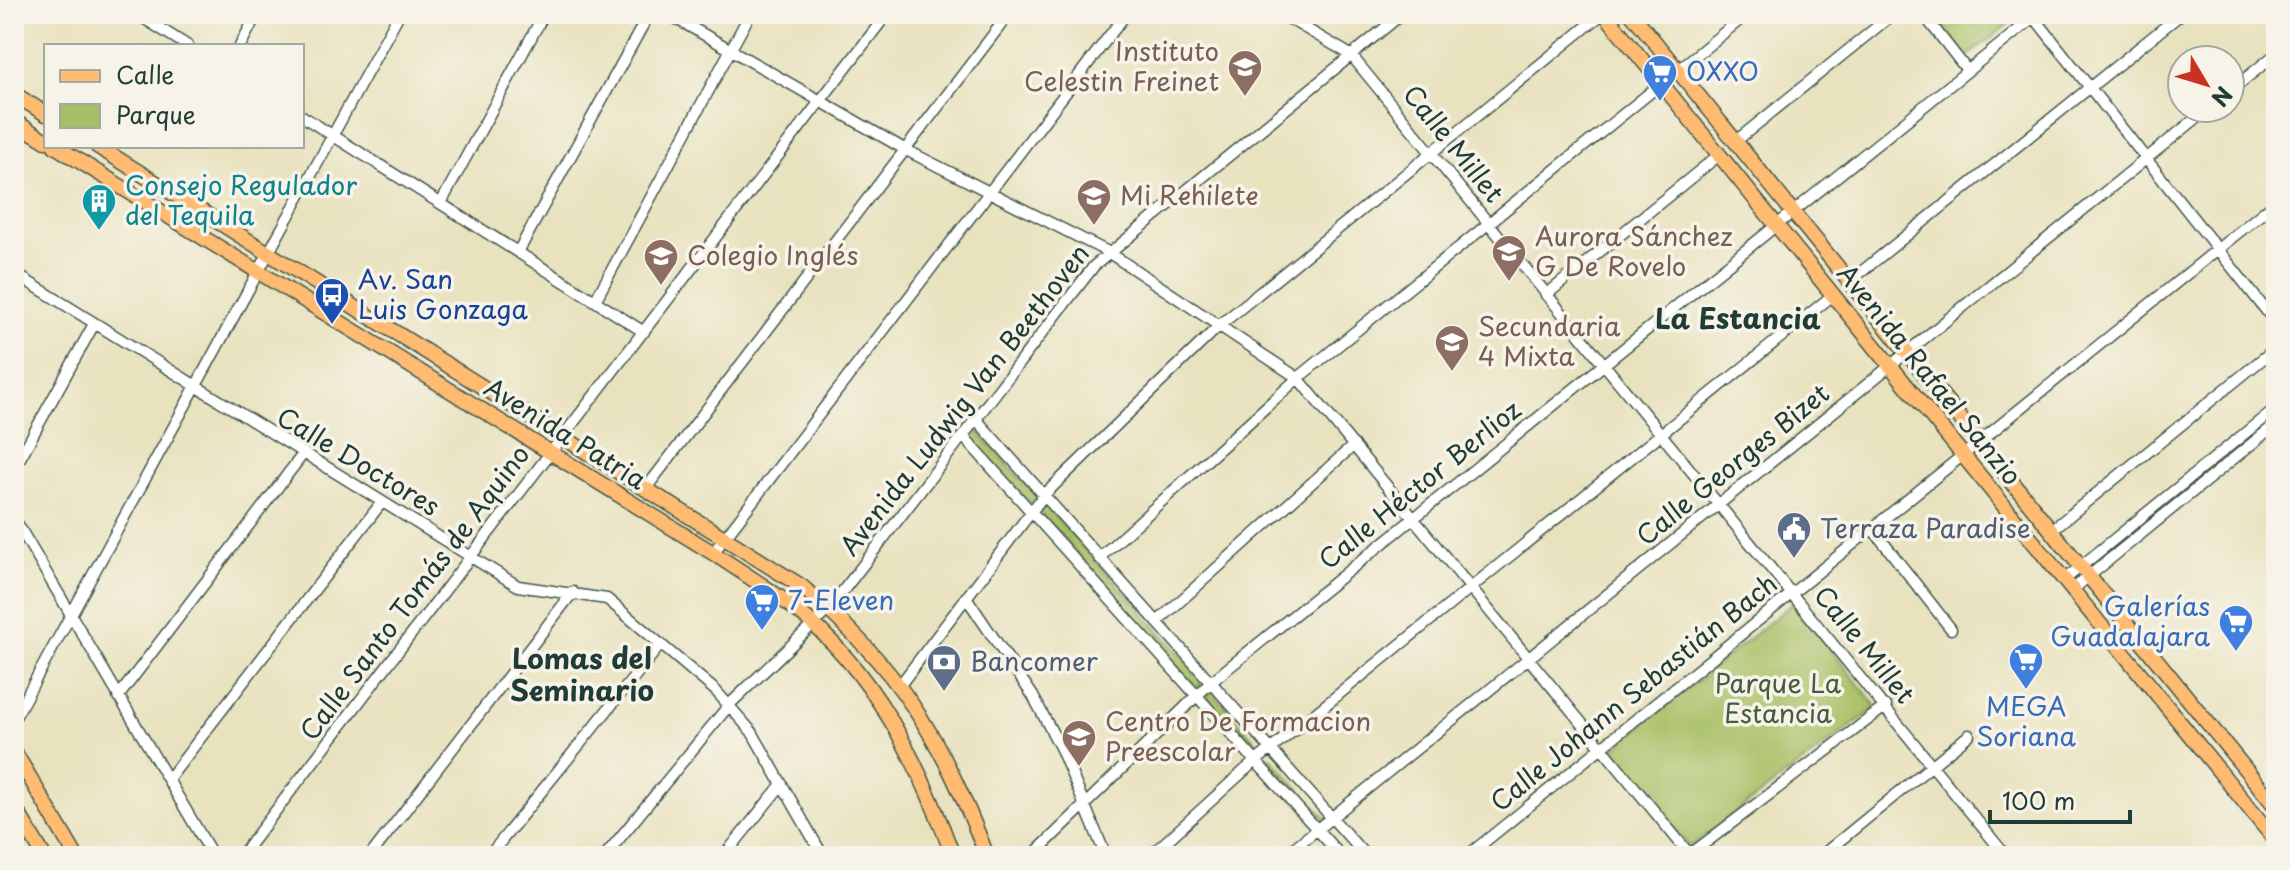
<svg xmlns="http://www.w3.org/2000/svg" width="2290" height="870" font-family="'Playpen Sans',sans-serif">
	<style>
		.green { fill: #a7bf64; stroke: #637e4c; stroke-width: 2 }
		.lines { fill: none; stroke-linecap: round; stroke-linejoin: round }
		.minor-casing { stroke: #3d5649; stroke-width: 13 }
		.major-casing { stroke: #3d5649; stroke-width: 17 }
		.minor { stroke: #fff; stroke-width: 10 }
		.major { stroke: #febb71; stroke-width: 14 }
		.labels { text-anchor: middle; stroke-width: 7; stroke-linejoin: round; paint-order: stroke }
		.education-label { font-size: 26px; fill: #785e54; stroke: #f7f3e8; text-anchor: start }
		.shop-label { font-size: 26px; fill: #366cbe; stroke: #f7f3e8; text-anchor: start }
		.street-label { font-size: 26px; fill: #1f3d34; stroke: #f7f3e8 }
		.culture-label { font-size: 26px; fill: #0d838f; stroke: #f7f3e8; text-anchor: start }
		.transit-label { font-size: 26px; fill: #164399; stroke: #f7f3e8; text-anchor: start }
		.service-label { font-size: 26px; fill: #4e5e75; stroke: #f7f3e8; text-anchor: start }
		.park-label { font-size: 26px; fill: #415e40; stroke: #f7f3e8 }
		.neighbourhood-label { font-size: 28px; font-weight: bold; fill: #1f3d34; stroke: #f7f3e8 }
	</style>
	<rect width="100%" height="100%" fill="#f7f3e8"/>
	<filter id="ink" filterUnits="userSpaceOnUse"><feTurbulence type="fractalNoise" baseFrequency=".0125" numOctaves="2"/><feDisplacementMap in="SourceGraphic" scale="16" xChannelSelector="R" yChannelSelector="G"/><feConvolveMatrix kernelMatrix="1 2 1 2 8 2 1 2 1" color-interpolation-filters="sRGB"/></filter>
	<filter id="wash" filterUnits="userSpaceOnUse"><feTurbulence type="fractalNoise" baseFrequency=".006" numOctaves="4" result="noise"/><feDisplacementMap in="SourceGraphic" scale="32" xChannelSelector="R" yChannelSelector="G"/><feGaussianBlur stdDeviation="1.8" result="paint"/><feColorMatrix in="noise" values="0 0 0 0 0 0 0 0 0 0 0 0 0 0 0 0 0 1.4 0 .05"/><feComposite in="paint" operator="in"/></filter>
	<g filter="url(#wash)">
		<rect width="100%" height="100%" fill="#e9e2bf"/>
		<path class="green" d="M 1933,14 L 2021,14 L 1967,57 Z
			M 976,429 L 1036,496 L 1029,503 L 970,438 Z
			M 1044,504 L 1204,680 L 1197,689 L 1039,511 Z
			M 1793,603 L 1877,707 L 1690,847 L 1611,751 Z
			M 1212,691 L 1262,749 L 1256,754 L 1206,696 Z
			M 1271,758 L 1326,818 L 1318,825 L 1263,765 Z"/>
	</g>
	<g filter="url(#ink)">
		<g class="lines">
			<g class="minor-casing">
				<path id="minor" d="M 137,14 L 188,46
					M 668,14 L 906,150 L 1108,252 L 1298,378 L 1691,856
					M 1281,14 L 1351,55 L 2006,856
					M 1923,14 L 1967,70
					M 2034,17 L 2276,323
					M 240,46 L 257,14
					M 2230,91 L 2276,54
					M 302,116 L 644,332
					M 1736,141 L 1893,14
					M 441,203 L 544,14
					M 518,252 L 649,14
					M 14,273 L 518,586 L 607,599 L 716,691 L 752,732 L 823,856
					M 1850,281 L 2181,14
					M 1546,295 L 1719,155
					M 595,301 L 750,14
					M 976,419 L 1366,856
					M 963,436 L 1341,856
					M 14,469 L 94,324
					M 647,487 L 1009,14
					M 14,518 L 213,856
					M 1872,528 L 1951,629
					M 2053,529 L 2276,348
					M 713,553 L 1126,14
					M 1099,558 L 1298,378 L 1747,14
					M 2064,580 L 2276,408
					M 2072,590 L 2276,424
					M 966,597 L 1033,696 L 1061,749 L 1106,856
					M 1157,622 L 1354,445
					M 900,685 L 1044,495 L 1220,325 L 1602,14
					M 118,697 L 303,454
					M 14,719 L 399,14
					M 168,780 L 382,502
					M 241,856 L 887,14
					M 370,856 L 573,592
					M 489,856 L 661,644
					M 605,856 L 730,704 L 829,609 L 1094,266 L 1402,14
					M 724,856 L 782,784
					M 1032,856 L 1211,682 L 2038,14
					M 1150,856 L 1245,770 L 1833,295
					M 1284,856 L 2209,108
					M 1467,856 L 2276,202
					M 1688,856 L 1886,706
					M 1821,856 L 1969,735"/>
			</g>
			<g class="major-casing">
				<path id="major" d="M 1605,14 L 2276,841
					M 1632,14 L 2276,807
					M 14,94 L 46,114
					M 14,121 L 46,141
					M 55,146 L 713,553 C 740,571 768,588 794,608 C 874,670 919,763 953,856
					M 97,146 L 801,586 C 900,668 941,738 987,856
					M 14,751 L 76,856
					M 14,806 L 44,856"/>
			</g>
			<use href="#minor" class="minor"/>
			<use href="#major" class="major"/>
		</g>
	</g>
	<defs>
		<g id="school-pin" transform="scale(1.8)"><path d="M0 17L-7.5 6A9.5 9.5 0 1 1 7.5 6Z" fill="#8d6e63" stroke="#f7f3e8"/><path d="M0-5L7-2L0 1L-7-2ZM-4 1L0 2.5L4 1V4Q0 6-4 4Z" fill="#fff"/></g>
		<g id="supermarket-pin" transform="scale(1.8)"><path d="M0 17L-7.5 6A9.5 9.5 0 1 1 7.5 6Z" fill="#3f7fe0" stroke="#f7f3e8"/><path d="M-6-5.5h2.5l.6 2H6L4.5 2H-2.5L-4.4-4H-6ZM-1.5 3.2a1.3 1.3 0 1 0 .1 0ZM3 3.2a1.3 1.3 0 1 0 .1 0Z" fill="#fff"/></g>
		<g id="building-pin" transform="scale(1.8)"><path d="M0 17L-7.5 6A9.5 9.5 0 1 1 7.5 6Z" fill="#0f9aa8" stroke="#f7f3e8"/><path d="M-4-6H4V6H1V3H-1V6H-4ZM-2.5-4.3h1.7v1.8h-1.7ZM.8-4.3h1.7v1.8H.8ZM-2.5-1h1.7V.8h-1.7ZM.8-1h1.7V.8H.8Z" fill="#fff"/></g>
		<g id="bus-pin" transform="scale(1.8)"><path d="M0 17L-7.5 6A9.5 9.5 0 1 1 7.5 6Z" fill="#1a4fb4" stroke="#f7f3e8"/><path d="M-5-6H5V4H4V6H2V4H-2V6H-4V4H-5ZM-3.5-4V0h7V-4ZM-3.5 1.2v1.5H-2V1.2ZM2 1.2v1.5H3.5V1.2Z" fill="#fff"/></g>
		<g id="civic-pin" transform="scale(1.8)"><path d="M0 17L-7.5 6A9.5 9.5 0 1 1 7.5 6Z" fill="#5c6f8a" stroke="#f7f3e8"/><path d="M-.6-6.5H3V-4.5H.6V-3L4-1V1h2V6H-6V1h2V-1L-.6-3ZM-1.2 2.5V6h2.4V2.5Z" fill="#fff"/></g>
		<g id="bank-pin" transform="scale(1.8)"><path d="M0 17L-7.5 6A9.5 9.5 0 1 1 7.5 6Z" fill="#5c6f8a" stroke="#f7f3e8"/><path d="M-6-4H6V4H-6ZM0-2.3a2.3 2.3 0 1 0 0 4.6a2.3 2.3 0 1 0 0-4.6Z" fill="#fff"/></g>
	</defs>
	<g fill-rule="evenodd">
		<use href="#school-pin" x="1245" y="67"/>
		<use href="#supermarket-pin" x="1660" y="72"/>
		<use href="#school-pin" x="1094" y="196"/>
		<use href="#building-pin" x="99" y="201"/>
		<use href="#school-pin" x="1509" y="252"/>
		<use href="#school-pin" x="661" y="256"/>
		<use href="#bus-pin" x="332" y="295"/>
		<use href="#school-pin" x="1452" y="342"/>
		<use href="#civic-pin" x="1794" y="529"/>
		<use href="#supermarket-pin" x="762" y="601"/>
		<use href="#supermarket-pin" x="2236" y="622"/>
		<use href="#supermarket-pin" x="2026" y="660"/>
		<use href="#bank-pin" x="944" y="662"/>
		<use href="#school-pin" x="1079" y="737"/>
	</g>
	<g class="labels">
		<g class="education-label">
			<text x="1219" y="61" text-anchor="end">Instituto<tspan x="1219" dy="30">Celestin Freinet</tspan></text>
			<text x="1120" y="205">Mi Rehilete</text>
			<text x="1535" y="246">Aurora Sánchez<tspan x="1535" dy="30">G De Rovelo</tspan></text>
			<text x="687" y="265">Colegio Inglés</text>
			<text x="1478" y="336">Secundaria<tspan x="1478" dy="30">4 Mixta</tspan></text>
			<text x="1105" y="731">Centro De Formacion<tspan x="1105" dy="30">Preescolar</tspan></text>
		</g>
		<g class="shop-label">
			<text x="1686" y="81">OXXO</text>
			<text x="788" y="610">7-Eleven</text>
			<text x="2210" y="616" text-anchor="end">Galerías<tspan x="2210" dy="30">Guadalajara</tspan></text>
			<text x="2026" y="716" text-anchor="middle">MEGA<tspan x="2026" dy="30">Soriana</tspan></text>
		</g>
		<g class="street-label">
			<text transform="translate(1453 144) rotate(51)" y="9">Calle Millet</text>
			<text transform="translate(1929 375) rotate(51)" y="9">Avenida Rafael Sanzio</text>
			<text transform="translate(965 400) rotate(-52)" y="9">Avenida Ludwig Van Beethoven</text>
			<text transform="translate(565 434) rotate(32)" y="9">Avenida Patria</text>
			<text transform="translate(358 462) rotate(31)" y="9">Calle Doctores</text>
			<text transform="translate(1733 465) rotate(-39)" y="9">Calle Georges Bizet</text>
			<text transform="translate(1420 485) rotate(-39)" y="9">Calle Héctor Berlioz</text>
			<text transform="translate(415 593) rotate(-53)" y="9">Calle Santo Tomás de Aquino</text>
			<text transform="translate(1864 645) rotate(51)" y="9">Calle Millet</text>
			<text transform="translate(1634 693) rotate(-39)" y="9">Calle Johann Sebastián Bach</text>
		</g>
		<g class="culture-label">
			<text x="125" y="195">Consejo Regulador<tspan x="125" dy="30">del Tequila</tspan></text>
		</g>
		<g class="transit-label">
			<text x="358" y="289">Av. San<tspan x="358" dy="30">Luis Gonzaga</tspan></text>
		</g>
		<g class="service-label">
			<text x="1820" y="538">Terraza Paradise</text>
			<text x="970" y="671">Bancomer</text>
		</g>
		<g class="park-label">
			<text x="1778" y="693">Parque La<tspan x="1778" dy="30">Estancia</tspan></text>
		</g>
		<g class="neighbourhood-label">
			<text x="1738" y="329">La Estancia</text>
			<text x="582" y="669">Lomas del<tspan x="582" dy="32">Seminario</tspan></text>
		</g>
	</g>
	<rect width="2290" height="870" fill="none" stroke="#f7f3e8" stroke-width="48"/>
	<rect x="44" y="44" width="260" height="104" fill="#f7f3e8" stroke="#a1aaa0" stroke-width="2"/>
	<rect x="60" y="70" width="40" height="12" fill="#febb71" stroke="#a1aaa0" stroke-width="2"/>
	<text x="116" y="84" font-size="24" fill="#1f3d34">Calle</text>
	<rect x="60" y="104" width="40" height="24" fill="#a7bf64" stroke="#a1aaa0" stroke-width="2"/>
	<text x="116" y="124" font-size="24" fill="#1f3d34">Parque</text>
	<g transform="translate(2206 84) rotate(128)"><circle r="38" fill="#f7f3e8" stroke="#a1aaa0" stroke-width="2"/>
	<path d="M0-6L14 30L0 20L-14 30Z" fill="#c8321e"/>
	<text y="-12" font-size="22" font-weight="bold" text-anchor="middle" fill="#1f3d34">N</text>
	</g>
	<path d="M1990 810v12h140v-12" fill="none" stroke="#1f3d34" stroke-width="4"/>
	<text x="2002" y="810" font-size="24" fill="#1f3d34" stroke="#f7f3e8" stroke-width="6" paint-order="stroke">100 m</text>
</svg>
